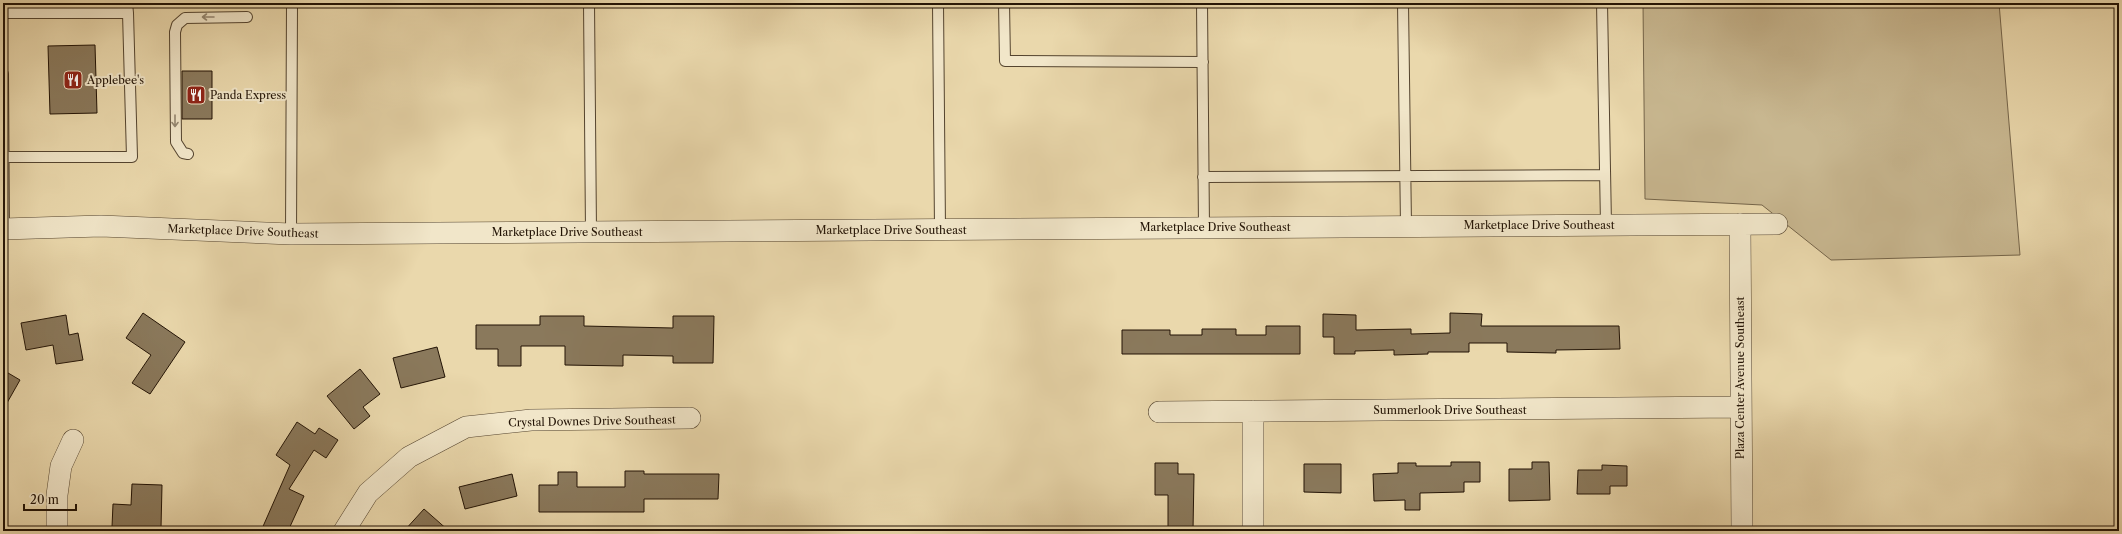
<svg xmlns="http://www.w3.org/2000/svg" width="2122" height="534" font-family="'Libre Caslon Text',serif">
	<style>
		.green { fill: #c8b790; stroke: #75654a }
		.building { fill: #8a795c; stroke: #221305 }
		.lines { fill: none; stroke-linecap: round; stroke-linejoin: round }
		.service-casing { stroke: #54442f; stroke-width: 12 }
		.minor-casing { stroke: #54442f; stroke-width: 22 }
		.service { stroke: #f1e6c9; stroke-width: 10 }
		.minor { stroke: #f1e6c9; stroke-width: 21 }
		.oneway { stroke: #948771 }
		.labels { text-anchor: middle; stroke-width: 4; stroke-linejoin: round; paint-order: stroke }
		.poi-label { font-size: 11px; fill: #221305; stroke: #f1e6c9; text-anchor: start }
		.street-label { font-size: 11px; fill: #221305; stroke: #f1e6c9 }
	</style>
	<rect width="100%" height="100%" fill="#ead8ac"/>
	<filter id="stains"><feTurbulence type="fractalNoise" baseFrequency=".005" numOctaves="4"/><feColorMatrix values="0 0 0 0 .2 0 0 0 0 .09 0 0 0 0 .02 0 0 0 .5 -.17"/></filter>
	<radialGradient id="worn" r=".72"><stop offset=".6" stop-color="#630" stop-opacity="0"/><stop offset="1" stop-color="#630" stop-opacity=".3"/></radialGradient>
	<path class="green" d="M 1643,3 L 1999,3 L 2020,255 L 1831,260 L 1762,205 L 1645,199 Z"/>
	<path class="building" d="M 95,45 L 97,113 L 50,114 L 48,46 Z
		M 182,71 L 212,71 L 212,119 L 182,119 Z
		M 143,313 L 185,342 L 150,394 L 132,383 L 151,355 L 126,338 Z
		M 1450,313 L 1482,314 L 1481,326 L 1619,326 L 1620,349 L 1556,350 L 1556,353 L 1507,352 L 1507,343 L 1469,343 L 1469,352 L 1428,352 L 1428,354 L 1394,355 L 1394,350 L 1355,351 L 1355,354 L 1334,354 L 1334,337 L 1323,337 L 1323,314 L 1356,315 L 1356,330 L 1411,329 L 1411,334 L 1450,333 Z
		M 66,315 L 69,335 L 78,333 L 83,360 L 56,364 L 53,345 L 26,350 L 21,323 Z
		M 540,316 L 584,316 L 584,326 L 673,328 L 673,316 L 714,316 L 713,363 L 673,363 L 673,356 L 623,355 L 623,366 L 565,365 L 565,346 L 521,346 L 521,366 L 498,366 L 498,349 L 476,349 L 476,325 L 540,325 Z
		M 1266,326 L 1300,326 L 1300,354 L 1122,354 L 1122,330 L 1170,330 L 1170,335 L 1202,335 L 1202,329 L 1236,329 L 1236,335 L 1266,335 Z
		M 437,347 L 445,377 L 401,388 L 393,358 Z
		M 360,369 L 380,394 L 363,407 L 370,416 L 354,429 L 327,396 Z
		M 3,370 L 20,380 L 3,410 Z
		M 297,422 L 315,434 L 319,428 L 338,440 L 326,458 L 314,450 L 289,489 L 304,496 L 288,531 L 261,531 L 290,465 L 276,455 Z
		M 1451,462 L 1480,462 L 1480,482 L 1464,482 L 1464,492 L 1420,493 L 1420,510 L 1405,510 L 1405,500 L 1374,501 L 1373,474 L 1398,473 L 1398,463 L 1416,463 L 1416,466 L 1451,466 Z
		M 1532,462 L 1549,462 L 1550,500 L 1509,501 L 1509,469 L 1532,469 Z
		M 1155,463 L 1178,463 L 1178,474 L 1194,474 L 1193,531 L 1168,531 L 1168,495 L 1155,495 Z
		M 1304,464 L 1341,464 L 1341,493 L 1304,492 Z
		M 1602,465 L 1627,466 L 1627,486 L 1610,486 L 1610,494 L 1577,494 L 1578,470 L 1602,470 Z
		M 625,471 L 644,471 L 644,474 L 719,474 L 718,499 L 644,499 L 644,512 L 539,512 L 539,485 L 558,485 L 558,472 L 577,472 L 577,487 L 625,487 Z
		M 512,474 L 517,496 L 465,509 L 459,487 Z
		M 132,484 L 162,485 L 161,528 L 112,527 L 113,504 L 131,505 Z
		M 424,509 L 449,531 L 404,531 Z"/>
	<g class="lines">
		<g class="service-casing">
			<path id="service" d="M 589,3 L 591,232
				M 938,3 L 940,229
				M 1004,3 L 1005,61 L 1203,62
				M 1202,3 L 1204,228
				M 1403,3 L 1406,226
				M 1602,3 L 1606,225
				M 3,13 L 128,13 L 127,3
				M 3,74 L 4,229
				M 188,154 L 183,153 L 176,142 L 175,32 L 177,25 L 185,18 L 247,17
				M 3,157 L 132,157 L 128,13
				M 1203,177 L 1605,175
				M 291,234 L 292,3"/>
		</g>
		<g class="minor-casing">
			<path id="minor" d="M 1740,224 L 1742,531
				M 3,229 L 101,226 L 291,234 L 1777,224
				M 1253,411 L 1253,531
				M 1159,412 L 1740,407
				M 57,531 L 57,495 L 61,466 L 73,440
				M 344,531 L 368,493 L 409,457 L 466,427 L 531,420 L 690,418"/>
		</g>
		<use href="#service" class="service"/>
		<use href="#minor" class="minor"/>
	</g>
	<defs><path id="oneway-shaft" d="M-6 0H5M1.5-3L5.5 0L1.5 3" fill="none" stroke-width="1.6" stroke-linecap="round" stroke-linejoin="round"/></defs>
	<g class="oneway">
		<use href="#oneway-shaft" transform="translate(208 17) rotate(-180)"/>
		<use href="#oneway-shaft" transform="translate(175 121) rotate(90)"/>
	</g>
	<defs>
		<g id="restaurant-square" transform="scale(1)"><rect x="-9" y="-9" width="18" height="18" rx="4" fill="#8f2418" stroke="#f1e6c9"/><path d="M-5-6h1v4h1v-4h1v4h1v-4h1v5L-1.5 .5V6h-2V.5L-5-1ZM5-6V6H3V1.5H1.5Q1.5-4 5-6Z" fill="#fff"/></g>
	</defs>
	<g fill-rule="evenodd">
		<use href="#restaurant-square" x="73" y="80"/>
		<use href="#restaurant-square" x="196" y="95"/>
	</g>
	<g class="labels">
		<g class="poi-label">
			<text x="87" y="84">Applebee's</text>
			<text x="210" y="99">Panda Express</text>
		</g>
		<g class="street-label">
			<text x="1539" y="229">Marketplace Drive Southeast</text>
			<text x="1215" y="231">Marketplace Drive Southeast</text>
			<text x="891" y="234">Marketplace Drive Southeast</text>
			<text transform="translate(243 231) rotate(2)" y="4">Marketplace Drive Southeast</text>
			<text x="567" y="236">Marketplace Drive Southeast</text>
			<text transform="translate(1740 378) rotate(-90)" y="4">Plaza Center Avenue Southeast</text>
			<text x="1450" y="414">Summerlook Drive Southeast</text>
			<text transform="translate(592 421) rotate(-1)" y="4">Crystal Downes Drive Southeast</text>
		</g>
	</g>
	<rect width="2122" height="534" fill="none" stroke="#ead8ac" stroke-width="16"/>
	<rect x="4" y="4" width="2114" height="526" fill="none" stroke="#221305" stroke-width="2"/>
	<rect x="8" y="8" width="2106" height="518" fill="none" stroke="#221305"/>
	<path d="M24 504v6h52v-6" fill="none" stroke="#221305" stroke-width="2"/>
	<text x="30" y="504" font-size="12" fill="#221305" stroke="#f1e6c9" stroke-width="3" paint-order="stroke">20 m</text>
	<rect width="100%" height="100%" filter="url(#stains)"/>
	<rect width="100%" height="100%" fill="url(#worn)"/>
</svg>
